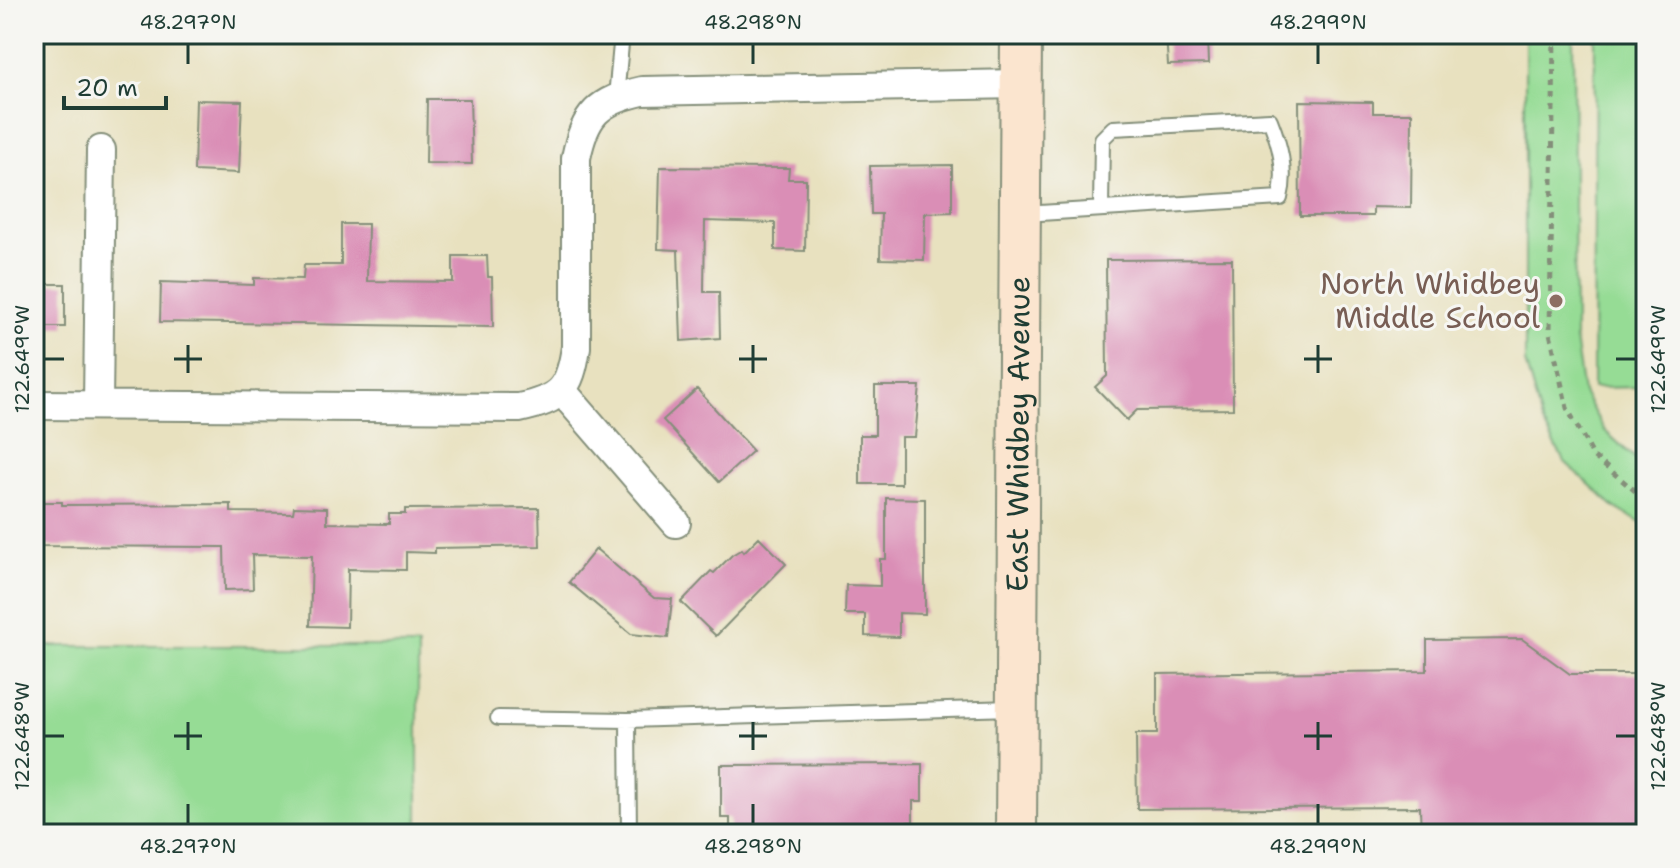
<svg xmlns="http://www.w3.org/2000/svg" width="1680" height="868" font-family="'Shantell Sans',sans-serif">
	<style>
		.green { fill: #96dc95; stroke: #5a8c64; stroke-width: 2 }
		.building { fill: #da8eb6 }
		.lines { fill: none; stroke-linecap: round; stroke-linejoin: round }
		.lane-casing { stroke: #848f7a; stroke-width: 18 }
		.street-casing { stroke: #848f7a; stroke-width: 32 }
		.secondary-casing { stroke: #848f7a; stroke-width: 44 }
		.path { stroke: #848f7a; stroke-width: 5; stroke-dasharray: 6 6; stroke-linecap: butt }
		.lane { stroke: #fff; stroke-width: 14 }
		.street { stroke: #fff; stroke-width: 28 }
		.secondary { stroke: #fbe5cf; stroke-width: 40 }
		.ticks { fill: none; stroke: #1f3d34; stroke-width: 3 }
		.education-dot { fill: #8d6e63; stroke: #f6f6f2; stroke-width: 3 }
		.labels { text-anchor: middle; stroke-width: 6; stroke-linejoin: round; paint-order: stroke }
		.education-label { font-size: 30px; fill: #785e54; stroke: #f6f6f2; text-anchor: end }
		.street-label { font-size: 30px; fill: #1f3d34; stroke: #f6f6f2 }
		.neatline { fill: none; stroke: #1f3d34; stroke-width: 3 }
		.ticks-label { font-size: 20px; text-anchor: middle; fill: #1f3d34 }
	</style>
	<rect width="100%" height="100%" fill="#f6f6f2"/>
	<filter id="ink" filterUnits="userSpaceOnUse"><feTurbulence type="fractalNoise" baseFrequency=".0125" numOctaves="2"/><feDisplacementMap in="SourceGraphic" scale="16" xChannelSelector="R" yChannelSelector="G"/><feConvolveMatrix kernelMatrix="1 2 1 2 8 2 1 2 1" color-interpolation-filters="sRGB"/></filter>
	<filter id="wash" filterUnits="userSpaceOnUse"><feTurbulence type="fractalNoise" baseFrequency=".006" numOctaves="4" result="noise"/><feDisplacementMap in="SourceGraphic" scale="32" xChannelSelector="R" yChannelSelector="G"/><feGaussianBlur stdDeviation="1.8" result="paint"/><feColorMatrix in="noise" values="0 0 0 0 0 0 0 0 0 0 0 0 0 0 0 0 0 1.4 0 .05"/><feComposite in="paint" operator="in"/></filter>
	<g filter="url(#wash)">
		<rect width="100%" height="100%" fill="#e8e1bf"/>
		<path class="green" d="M 1525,34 L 1573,34 L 1575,339 L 1583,393 L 1605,431 L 1646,468 L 1646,526 L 1614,507 L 1564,461 L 1542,421 L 1525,362 Z
			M 1595,34 L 1646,34 L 1646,387 L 1593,388 Z
			M 34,646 L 418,646 L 418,834 L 34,834 Z"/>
		<g id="blocks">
			<path class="building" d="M 1166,34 L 1207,34 L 1208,64 L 1168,65 Z
				M 427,99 L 470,99 L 472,164 L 426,163 Z
				M 196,100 L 242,101 L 239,173 L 194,171 Z
				M 1299,101 L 1373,102 L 1373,113 L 1412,113 L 1411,208 L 1373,207 L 1373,216 L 1300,216 Z
				M 952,165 L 952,212 L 925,213 L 924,260 L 880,259 L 881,214 L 871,214 L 870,166 Z
				M 660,167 L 789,168 L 788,179 L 806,179 L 805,251 L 775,250 L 775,223 L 705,221 L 704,292 L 719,292 L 720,338 L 681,341 L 678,250 L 658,249 Z
				M 341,224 L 368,224 L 367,281 L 453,282 L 453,256 L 487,256 L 488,277 L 492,277 L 493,327 L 160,322 L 161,282 L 254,285 L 254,278 L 303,279 L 304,265 L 341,265 Z
				M 1232,259 L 1233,409 L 1137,410 L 1127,420 L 1095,387 L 1107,376 L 1106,260 Z
				M 34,284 L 65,284 L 65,327 L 34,327 Z
				M 875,386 L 920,386 L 915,437 L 901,437 L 901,484 L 860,484 L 860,435 L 875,435 Z
				M 697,389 L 753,451 L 719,482 L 663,420 Z
				M 886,498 L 925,499 L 925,614 L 899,613 L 899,637 L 865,636 L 865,614 L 845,614 L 846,585 L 880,586 L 880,559 L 886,559 Z
				M 34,502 L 62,502 L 62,505 L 231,504 L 231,512 L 293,513 L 294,507 L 327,508 L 327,523 L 389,524 L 389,514 L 405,514 L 405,509 L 539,508 L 540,546 L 435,548 L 435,553 L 406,552 L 406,570 L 348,569 L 347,627 L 310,626 L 312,556 L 252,555 L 253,589 L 225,590 L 224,547 L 34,546 Z
				M 759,537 L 786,564 L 716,636 L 681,602 L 711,571 L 714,573 L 732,555 L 742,549 L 744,552 Z
				M 596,549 L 654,598 L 672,599 L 668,638 L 631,634 L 569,582 Z
				M 1522,639 L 1570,674 L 1646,674 L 1646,834 L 1421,834 L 1420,807 L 1137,809 L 1136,734 L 1157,734 L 1157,674 L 1427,671 L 1427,640 Z
				M 922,764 L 922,801 L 913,801 L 913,822 L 890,822 L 890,834 L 730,834 L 730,818 L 721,818 L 721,765 Z"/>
		</g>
	</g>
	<g filter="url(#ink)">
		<use href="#blocks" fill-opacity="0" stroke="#848f7a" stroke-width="2"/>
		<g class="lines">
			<g class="lane-casing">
				<path id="lane" d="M 616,97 L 622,34
					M 1024,214 L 1280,198 C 1287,171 1280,145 1270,120 L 1113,128 L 1102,139 L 1101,209
					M 498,718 L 628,720 L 629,834
					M 628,720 L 1012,708"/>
			</g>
			<g class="street-casing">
				<path id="street" d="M 562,391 L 676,523
					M 34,405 L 519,408 C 561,399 570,389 576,347 L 576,158 C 585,114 598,101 642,91 L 1020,84
					M 98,405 L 101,150"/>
			</g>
			<g class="secondary-casing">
				<g id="secondary">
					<path id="s1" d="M 1016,834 L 1021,34"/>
				</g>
			</g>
			<path class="path" d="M 1554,34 L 1550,333 L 1567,408 L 1594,457 L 1646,500"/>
			<use href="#lane" class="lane"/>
			<use href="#street" class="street"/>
			<use href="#secondary" class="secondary"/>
		</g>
	</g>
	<path class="ticks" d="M 188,44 L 188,64M 753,44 L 753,64M 1318,44 L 1318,64M 188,345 L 188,373M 753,345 L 753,373M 1318,345 L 1318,373M 44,359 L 64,359M 174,359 L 202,359M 739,359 L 767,359M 1304,359 L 1332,359M 1616,359 L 1636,359M 188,722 L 188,750M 753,722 L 753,750M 1318,722 L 1318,750M 44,736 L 64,736M 174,736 L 202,736M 739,736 L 767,736M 1304,736 L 1332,736M 1616,736 L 1636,736M 188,804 L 188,824M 753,804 L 753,824M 1318,804 L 1318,824"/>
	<circle class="education-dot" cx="1556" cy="301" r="8"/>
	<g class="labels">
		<g class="education-label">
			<text x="1540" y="294">North Whidbey<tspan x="1540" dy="34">Middle School</tspan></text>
		</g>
		<g class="street-label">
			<text dy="10" stroke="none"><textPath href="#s1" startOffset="400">East Whidbey Avenue</textPath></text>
		</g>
	</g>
	<rect width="1680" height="868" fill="none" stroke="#f6f6f2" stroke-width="88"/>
	<path d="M64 96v12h102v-12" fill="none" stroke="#1f3d34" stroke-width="4"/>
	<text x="76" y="96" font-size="24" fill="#1f3d34" stroke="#f6f6f2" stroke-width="6" paint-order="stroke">20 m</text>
	<rect x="44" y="44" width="1592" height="780" class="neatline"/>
	<g class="ticks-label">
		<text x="188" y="29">48.297°N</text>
		<text x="753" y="29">48.298°N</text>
		<text x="1318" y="29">48.299°N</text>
		<text transform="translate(1658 359) rotate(-90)" y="7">122.649°W</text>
		<text transform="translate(22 359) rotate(-90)" y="7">122.649°W</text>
		<text transform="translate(1658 736) rotate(-90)" y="7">122.648°W</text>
		<text transform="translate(22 736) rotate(-90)" y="7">122.648°W</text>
		<text x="188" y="853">48.297°N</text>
		<text x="753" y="853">48.298°N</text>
		<text x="1318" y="853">48.299°N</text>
	</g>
</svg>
